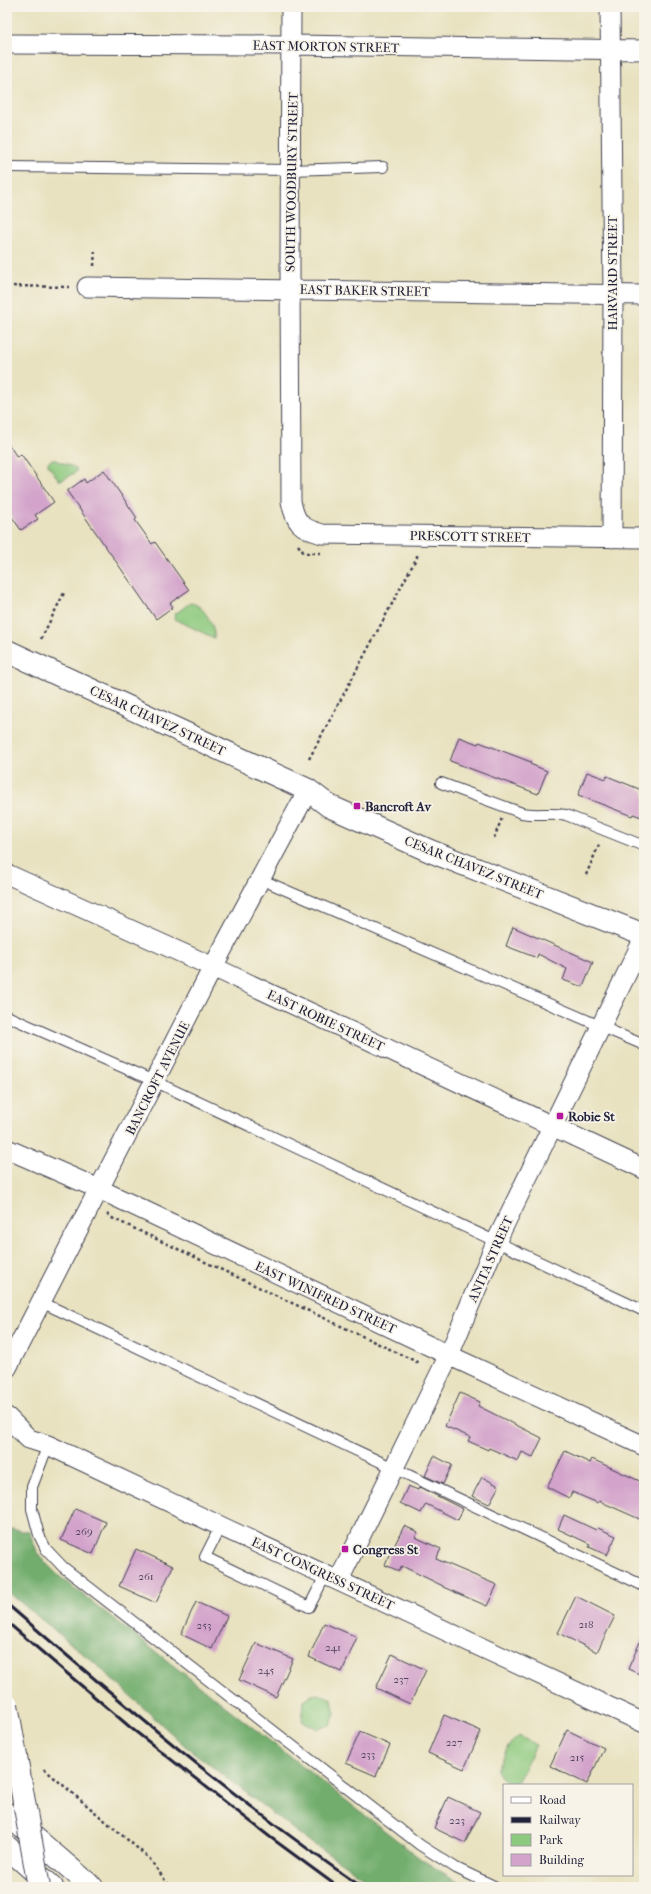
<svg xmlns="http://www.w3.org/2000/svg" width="651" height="1894" font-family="'IM FELL French Canon',serif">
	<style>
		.green { fill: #8dc97e; stroke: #58765c }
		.forest { fill: #72ad6d; stroke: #4a6854 }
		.building { fill: #d3a3cb }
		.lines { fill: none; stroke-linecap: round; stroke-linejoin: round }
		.lane-casing { stroke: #403f4f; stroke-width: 12 }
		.street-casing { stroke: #403f4f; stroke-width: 21 }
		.secondary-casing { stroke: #403f4f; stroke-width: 24 }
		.path { stroke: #403f4f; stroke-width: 2.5; stroke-dasharray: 3 3; stroke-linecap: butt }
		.lane { stroke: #fff; stroke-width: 10 }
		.street { stroke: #fff; stroke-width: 19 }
		.secondary { stroke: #fff; stroke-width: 22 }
		.rail { stroke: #22223b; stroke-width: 3 }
		.highway-bridge-casing { stroke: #403f4f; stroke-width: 24; stroke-linecap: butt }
		.highway-bridge { stroke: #fff; stroke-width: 22 }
		.poi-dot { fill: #b5179e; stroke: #f7f3e8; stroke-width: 1.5 }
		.labels { text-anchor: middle; stroke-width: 3.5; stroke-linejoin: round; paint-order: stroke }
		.number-label { font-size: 11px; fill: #4e425f }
		.street-label { font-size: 13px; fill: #22223b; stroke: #f7f3e8 }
		.poi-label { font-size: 13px; font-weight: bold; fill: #22223b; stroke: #f7f3e8; text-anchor: start }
	</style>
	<rect width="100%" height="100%" fill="#f7f3e8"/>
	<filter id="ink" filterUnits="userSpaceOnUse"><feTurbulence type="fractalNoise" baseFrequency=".025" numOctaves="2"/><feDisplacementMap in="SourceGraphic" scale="8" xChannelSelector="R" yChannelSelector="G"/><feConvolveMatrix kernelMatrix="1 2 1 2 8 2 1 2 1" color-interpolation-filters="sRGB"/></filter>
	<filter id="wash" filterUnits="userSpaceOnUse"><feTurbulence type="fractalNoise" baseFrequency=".012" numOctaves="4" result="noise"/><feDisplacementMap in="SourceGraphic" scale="16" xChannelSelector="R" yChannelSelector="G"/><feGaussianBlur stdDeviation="0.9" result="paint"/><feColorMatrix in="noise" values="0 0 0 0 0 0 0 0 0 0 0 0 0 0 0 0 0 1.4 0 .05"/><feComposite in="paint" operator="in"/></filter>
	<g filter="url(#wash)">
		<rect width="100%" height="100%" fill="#e8e2c0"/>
		<path class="green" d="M 53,459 L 76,468 L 76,472 L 62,480 L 59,480 L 48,465 L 48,462 Z
			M 190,603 C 202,603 216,626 214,638 L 174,619 L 175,614 Z
			M 319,1694 L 332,1699 L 335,1714 L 330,1725 L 318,1729 L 302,1721 L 304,1700 L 312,1695 Z
			M 519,1736 L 536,1745 L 518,1781 L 510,1783 L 500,1777 L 496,1770 L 508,1746 Z"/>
		<path class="forest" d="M 7,1528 L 29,1532 L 39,1556 L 60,1577 L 421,1859 L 450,1877 L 471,1887 L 378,1887 L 307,1840 L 184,1745 L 98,1666 L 8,1592 Z"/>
		<g id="blocks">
			<path class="building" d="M 7,442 L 17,457 L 21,454 L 54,502 L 35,515 L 38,519 L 21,530 L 7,510 Z
				M 104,470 L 137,518 L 135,520 L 152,544 L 155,542 L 189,590 L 170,603 L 173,607 L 156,619 L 67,491 L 84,479 L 86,483 Z
				M 459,737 L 478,744 L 479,742 L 531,762 L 530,764 L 547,771 L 538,794 L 450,761 Z
				M 587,772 L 606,779 L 607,776 L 644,791 L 644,818 L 633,814 L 632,816 L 578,795 Z
				M 513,927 L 593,962 L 583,987 L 563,980 L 567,969 L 538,954 L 537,958 L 506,946 Z
				M 460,1393 L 480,1402 L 478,1406 L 542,1438 L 533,1457 L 522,1452 L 518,1461 L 489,1448 L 488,1450 L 468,1441 L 470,1437 L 445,1426 Z
				M 565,1451 L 590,1463 L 592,1459 L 644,1483 L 644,1521 L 599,1501 L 598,1503 L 572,1492 L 569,1498 L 547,1487 Z
				M 434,1456 L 452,1465 L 443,1484 L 425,1476 Z
				M 482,1477 L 499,1486 L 489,1504 L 472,1496 Z
				M 408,1486 L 418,1490 L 419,1487 L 463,1509 L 458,1520 L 426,1504 L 421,1513 L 400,1503 Z
				M 75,1509 L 106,1522 L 93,1554 L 61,1540 Z
				M 564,1515 L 596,1530 L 598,1528 L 616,1536 L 607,1555 L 589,1547 L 590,1544 L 558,1529 Z
				M 404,1526 L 418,1532 L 415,1537 L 441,1549 L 436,1559 L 497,1585 L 487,1606 L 443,1587 L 443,1586 L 402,1566 L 399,1571 L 385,1565 Z
				M 136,1549 L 173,1566 L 156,1603 L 119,1586 Z
				M 576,1596 L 615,1616 L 597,1652 L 558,1633 Z
				M 196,1602 L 227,1616 L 212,1649 L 181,1634 Z
				M 324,1623 L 357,1637 L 342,1672 L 309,1657 Z
				M 644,1633 L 644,1676 L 628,1669 Z
				M 256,1643 L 293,1659 L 276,1697 L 239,1680 Z
				M 392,1654 L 426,1670 L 410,1704 L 376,1688 Z
				M 444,1715 L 481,1731 L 464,1769 L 428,1753 Z
				M 567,1730 L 604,1748 L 587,1784 L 550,1766 Z
				M 360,1732 L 390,1745 L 376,1776 L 346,1763 Z
				M 448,1797 L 480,1812 L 465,1843 L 434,1828 Z"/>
		</g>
	</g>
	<g filter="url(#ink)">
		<use href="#blocks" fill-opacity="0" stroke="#403f4f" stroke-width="1"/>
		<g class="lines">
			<g class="lane-casing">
				<path id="lane" d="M 7,167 L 290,170 L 383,167
					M 441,783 L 522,813 C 537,816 551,812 566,815 L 644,846
					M 260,879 L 644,1045
					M 7,1016 L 156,1082 L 644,1311
					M 41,1302 L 644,1586
					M 48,1445 L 32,1487 L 32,1509 L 39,1535 L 46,1549 L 63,1567 L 420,1845 L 456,1868 L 496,1887
					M 220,1527 L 205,1557 L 309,1607 L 326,1574"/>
			</g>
			<g class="street-casing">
				<path id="street" d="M 291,7 L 290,270 L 291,501 C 295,523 301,528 322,534 L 644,538
					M 610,7 L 613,295 L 612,538
					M 7,44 L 292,45 L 644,50
					M 87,287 L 644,295
					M 7,874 L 213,967 L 644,1169
					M 7,1149 L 99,1189 L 459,1360 L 644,1446
					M 7,1368 L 213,967 L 308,790
					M 7,1417 L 29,1439 L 48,1445 C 246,1539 445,1630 644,1723
					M 339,1580 L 449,1355 L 496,1242 L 644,938"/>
			</g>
			<g class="secondary-casing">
				<path id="secondary" d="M 7,651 L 308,790 L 329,806 L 430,851 L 644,935
					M 7,1814 L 92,1887
					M 7,1847 L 52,1887"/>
			</g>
			<path class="path" d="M 94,266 L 95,248
				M 7,286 L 70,287
				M 298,545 L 304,553 L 321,553
				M 41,639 L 65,591
				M 309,759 L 417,557 L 417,552
				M 494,838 L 502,818
				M 586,875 L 600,842
				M 107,1214 L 110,1217 L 417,1362 L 420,1360
				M 44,1769 L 149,1858 L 170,1887"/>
			<use href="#lane" class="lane"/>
			<use href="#street" class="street"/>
			<use href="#secondary" class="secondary"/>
			<path class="rail" d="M 7,1604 C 122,1703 237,1802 362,1887
				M 7,1622 L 131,1728 L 270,1837 L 338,1887"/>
			<g class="highway-bridge-casing">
				<path id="highway-bridge" d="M 7,1705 L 39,1887"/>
			</g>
			<use href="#highway-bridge" class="highway-bridge"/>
		</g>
	</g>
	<g class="poi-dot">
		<rect x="353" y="802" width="8" height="8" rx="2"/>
		<rect x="556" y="1112" width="8" height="8" rx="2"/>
		<rect x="341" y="1545" width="8" height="8" rx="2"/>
	</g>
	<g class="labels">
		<g class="number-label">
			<text x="84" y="1535">269</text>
			<text x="146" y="1580">261</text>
			<text x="586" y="1628">218</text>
			<text x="204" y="1629">253</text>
			<text x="333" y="1651">241</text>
			<text x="266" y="1674">245</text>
			<text x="401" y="1683">237</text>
			<text x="454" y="1746">227</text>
			<text x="368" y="1758">233</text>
			<text x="577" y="1761">215</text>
			<text x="457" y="1824">223</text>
		</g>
		<g class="street-label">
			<text transform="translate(326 46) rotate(1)" y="5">EAST MORTON STREET</text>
			<text transform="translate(291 182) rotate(-89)" y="5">SOUTH WOODBURY STREET</text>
			<text transform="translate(612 273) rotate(-90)" y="5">HARVARD STREET</text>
			<text transform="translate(365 290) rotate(1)" y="5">EAST BAKER STREET</text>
			<text transform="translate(470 536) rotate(1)" y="5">PRESCOTT STREET</text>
			<text transform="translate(158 720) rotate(25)" y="5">CESAR CHAVEZ STREET</text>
			<text transform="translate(474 867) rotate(22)" y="5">CESAR CHAVEZ STREET</text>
			<text transform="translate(326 1020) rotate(25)" y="5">EAST ROBIE STREET</text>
			<text transform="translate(157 1078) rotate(-63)" y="5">BANCROFT AVENUE</text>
			<text transform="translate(490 1259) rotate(-66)" y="5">ANITA STREET</text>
			<text transform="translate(326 1297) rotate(25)" y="5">EAST WINIFRED STREET</text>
			<text transform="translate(323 1573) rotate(25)" y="5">EAST CONGRESS STREET</text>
		</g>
		<g class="poi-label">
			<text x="365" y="811">Bancroft Av</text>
			<text x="568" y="1121">Robie St</text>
			<text x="353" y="1554">Congress St</text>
		</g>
	</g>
	<rect width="651" height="1894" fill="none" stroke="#f7f3e8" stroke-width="24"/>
	<rect x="503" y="1784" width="130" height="92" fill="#f7f3e8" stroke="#a29fa3"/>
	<rect x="511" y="1797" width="20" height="6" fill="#ffffff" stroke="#a29fa3"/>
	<text x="539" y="1804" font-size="12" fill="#22223b">Road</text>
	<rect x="511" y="1817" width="20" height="6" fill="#22223b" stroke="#a29fa3"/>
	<text x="539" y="1824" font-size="12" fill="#22223b">Railway</text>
	<rect x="511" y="1834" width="20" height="12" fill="#8dc97e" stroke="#a29fa3"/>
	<text x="539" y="1844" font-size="12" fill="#22223b">Park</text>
	<rect x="511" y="1854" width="20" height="12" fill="#d3a3cb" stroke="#a29fa3"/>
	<text x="539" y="1864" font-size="12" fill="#22223b">Building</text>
</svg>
